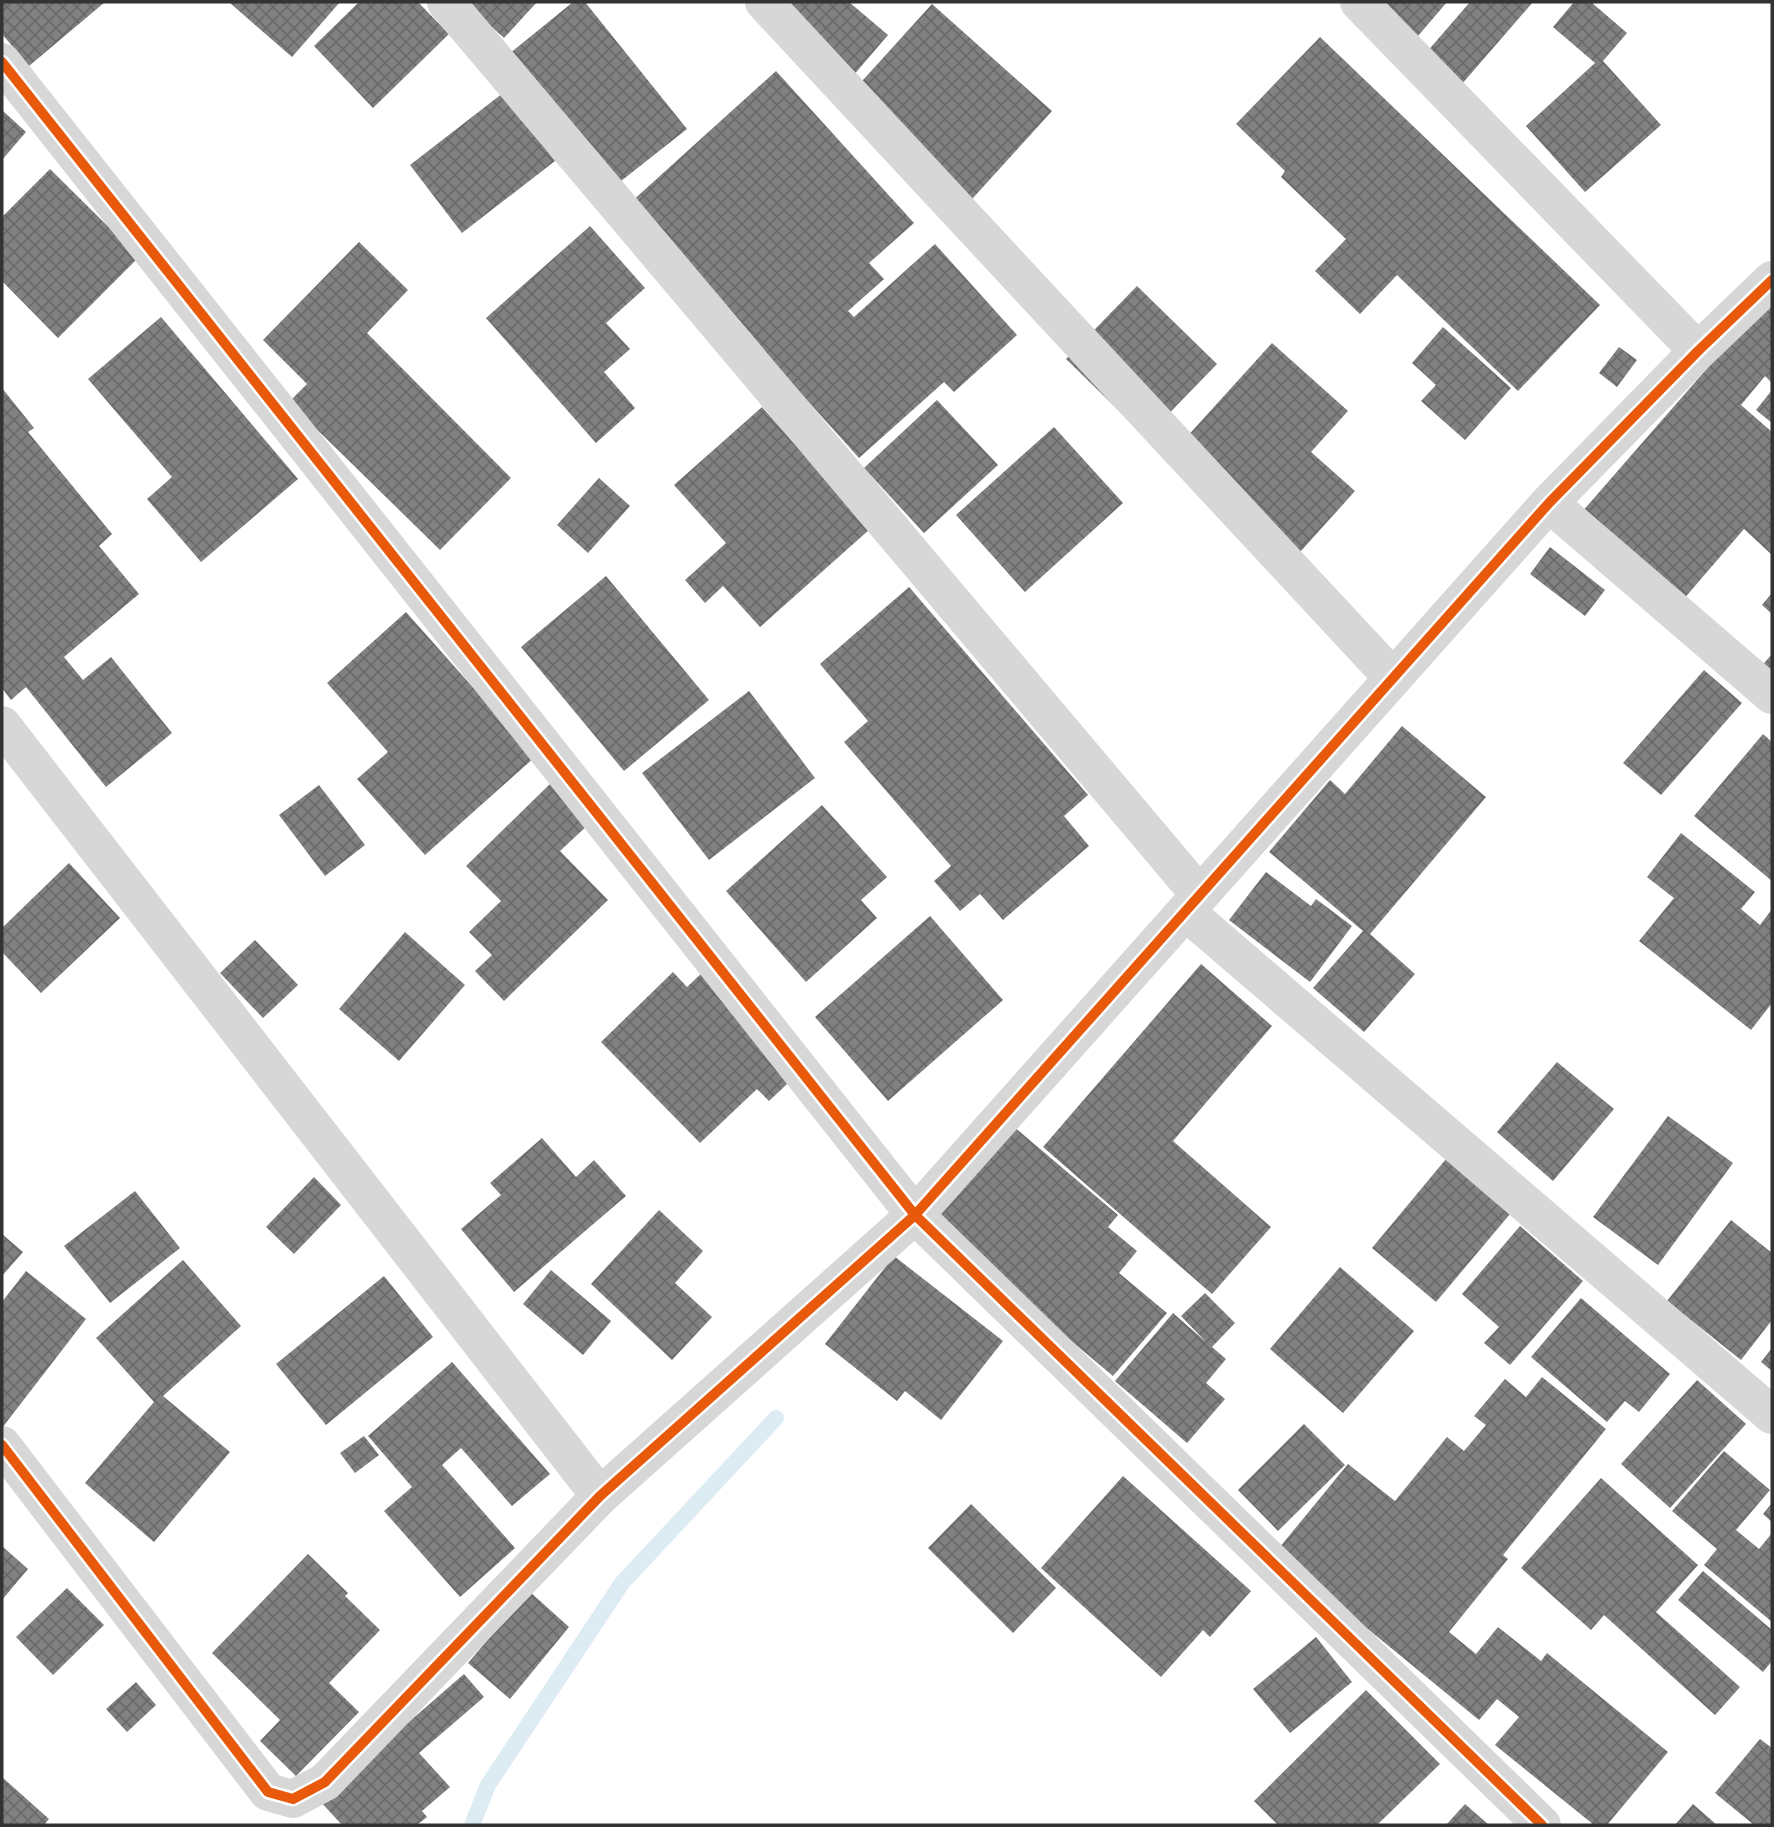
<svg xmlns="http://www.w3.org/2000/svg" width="1774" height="1827" font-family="'Varela Round',sans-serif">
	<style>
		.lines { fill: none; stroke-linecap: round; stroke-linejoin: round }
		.stream { stroke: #ddebf3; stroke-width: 16 }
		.building { fill: url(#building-cross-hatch) }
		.street { stroke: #d7d7d7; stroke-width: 38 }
		.cycleway-casing { stroke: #fff; stroke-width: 15 }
		.cycleway { stroke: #e8590c; stroke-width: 10 }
	</style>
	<defs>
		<pattern id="building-cross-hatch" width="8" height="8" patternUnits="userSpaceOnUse" patternTransform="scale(1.75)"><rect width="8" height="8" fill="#818181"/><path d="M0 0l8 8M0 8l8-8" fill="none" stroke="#6a6a6a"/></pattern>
	</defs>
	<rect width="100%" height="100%" fill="#fff"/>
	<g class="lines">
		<path class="stream" d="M 472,1825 L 488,1785 L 622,1583 L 776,1418"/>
	</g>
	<path class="building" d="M 2,2 L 105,2 L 29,66 L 2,34 Z
		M 231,2 L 340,2 L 292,57 L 230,3 Z
		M 359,2 L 418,2 L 449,34 L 373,108 L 314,46 Z
		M 464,2 L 537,2 L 504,38 Z
		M 573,2 L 585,2 L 687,129 L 616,185 L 509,54 Z
		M 749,2 L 849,2 L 888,35 L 846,84 Z
		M 1369,2 L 1447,2 L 1418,36 Z
		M 1470,2 L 1533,2 L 1455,92 L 1419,61 Z
		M 1574,2 L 1591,2 L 1627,33 L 1603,61 L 1661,125 L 1585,192 L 1526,126 L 1595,63 L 1553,27 Z
		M 932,4 L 1052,111 L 963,209 L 843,102 Z
		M 1320,37 L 1600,305 L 1518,391 L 1397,275 L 1360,314 L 1315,271 L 1346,239 L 1281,177 L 1285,171 L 1236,124 Z
		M 776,71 L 914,223 L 869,263 L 884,279 L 848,311 L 854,317 L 935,244 L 1017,335 L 954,392 L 944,382 L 859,458 L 630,203 Z
		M 503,93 L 555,161 L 462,233 L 410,165 Z
		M 2,110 L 26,132 L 2,160 Z
		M 50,169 L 139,257 L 58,338 L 2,281 L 2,217 Z
		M 590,226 L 645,288 L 606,323 L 630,349 L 604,372 L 635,408 L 596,443 L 486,318 Z
		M 359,242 L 408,290 L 367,333 L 511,478 L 440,550 L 289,402 L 307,384 L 263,340 Z
		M 1137,286 L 1217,364 L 1146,437 L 1066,359 Z
		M 1772,294 L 1772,383 L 1765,376 L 1741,405 L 1772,432 L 1772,555 L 1744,529 L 1682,601 L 1581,513 Z
		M 161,317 L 298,479 L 201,562 L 147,499 L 172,477 L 88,379 Z
		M 1443,327 L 1511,388 L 1465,440 L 1421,401 L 1436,385 L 1412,363 Z
		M 1272,343 L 1348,411 L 1311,452 L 1355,491 L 1283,571 L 1174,451 Z
		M 1619,347 L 1637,360 L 1617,387 L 1599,373 Z
		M 2,388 L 34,428 L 28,432 L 112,534 L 99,546 L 139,594 L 64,657 L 83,680 L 111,657 L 172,733 L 106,787 L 26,687 L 11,700 L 2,688 Z
		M 1772,390 L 1772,423 L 1756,410 Z
		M 937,400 L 998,465 L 924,533 L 864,468 Z
		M 762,407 L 870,529 L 760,627 L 723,586 L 705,603 L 685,580 L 726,543 L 674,485 Z
		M 1054,427 L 1123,503 L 1025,592 L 956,515 Z
		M 599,478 L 630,506 L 588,553 L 557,525 Z
		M 1550,547 L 1605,590 L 1585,616 L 1530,574 Z
		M 606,576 L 709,700 L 624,771 L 521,647 Z
		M 909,587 L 1088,795 L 1064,816 L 1089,846 L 1003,920 L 980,894 L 960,911 L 934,881 L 951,866 L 844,742 L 868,721 L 820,664 Z
		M 1772,593 L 1772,614 L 1762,605 Z
		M 406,612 L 535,757 L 425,855 L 357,779 L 388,752 L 327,683 Z
		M 1772,654 L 1772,680 L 1759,669 Z
		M 1704,670 L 1742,703 L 1661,795 L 1623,763 Z
		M 749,691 L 815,778 L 709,860 L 642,773 Z
		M 1402,726 L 1486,797 L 1370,934 L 1415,974 L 1364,1032 L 1313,988 L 1363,931 L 1269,852 L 1330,780 L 1345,794 Z
		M 1763,734 L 1772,742 L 1772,881 L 1694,816 Z
		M 551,783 L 590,823 L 560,851 L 608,900 L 504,1001 L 475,971 L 492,955 L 469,932 L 501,901 L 466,866 Z
		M 319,785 L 365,845 L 325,876 L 279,815 Z
		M 822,805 L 887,877 L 861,900 L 877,918 L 806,982 L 726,891 Z
		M 1681,833 L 1755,892 L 1741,909 L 1760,925 L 1772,909 L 1772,1003 L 1751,1030 L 1639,941 L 1674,898 L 1647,877 Z
		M 69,863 L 120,918 L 41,993 L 2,952 L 2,928 Z
		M 1266,872 L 1311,906 L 1316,899 L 1352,926 L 1310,982 L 1229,920 Z
		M 930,916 L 1003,1000 L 888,1101 L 815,1017 Z
		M 405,932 L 465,985 L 399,1061 L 339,1009 Z
		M 255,940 L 298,985 L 263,1018 L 220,973 Z
		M 1201,964 L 1272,1026 L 1173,1141 L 1271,1227 L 1212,1294 L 1043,1147 Z
		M 706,969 L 803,1069 L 769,1101 L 757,1089 L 700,1143 L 601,1042 L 673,972 L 687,987 Z
		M 1557,1062 L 1614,1109 L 1553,1181 L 1497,1132 Z
		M 1668,1116 L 1733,1163 L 1658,1265 L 1593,1217 Z
		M 1013,1126 L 1118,1215 L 1108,1227 L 1137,1251 L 1119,1273 L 1167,1313 L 1113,1376 L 931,1223 Z
		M 542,1138 L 576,1177 L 594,1160 L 626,1196 L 514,1292 L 461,1229 L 501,1195 L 490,1183 Z
		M 1446,1159 L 1510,1214 L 1436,1302 L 1372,1248 Z
		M 314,1177 L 341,1205 L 294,1254 L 266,1227 Z
		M 135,1191 L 180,1248 L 110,1303 L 64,1246 Z
		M 659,1210 L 703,1251 L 675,1283 L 712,1317 L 672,1360 L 591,1284 Z
		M 1731,1220 L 1772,1253 L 1772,1320 L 1741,1360 L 1667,1301 Z
		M 1520,1226 L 1583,1281 L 1510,1365 L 1484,1343 L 1499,1327 L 1462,1294 Z
		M 2,1234 L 23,1252 L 2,1276 Z
		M 894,1256 L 1003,1341 L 941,1420 L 905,1391 L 897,1401 L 825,1344 Z
		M 183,1260 L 241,1326 L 163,1396 L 230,1452 L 154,1542 L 85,1483 L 154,1402 L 96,1338 Z
		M 1340,1267 L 1414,1331 L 1343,1413 L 1270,1349 Z
		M 551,1270 L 611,1321 L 583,1355 L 523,1304 Z
		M 26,1271 L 86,1319 L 2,1428 L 2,1302 Z
		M 384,1276 L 433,1337 L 326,1425 L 276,1364 Z
		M 1205,1293 L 1235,1323 L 1212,1347 L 1226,1359 L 1206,1383 L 1225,1399 L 1187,1443 L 1115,1381 L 1173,1313 L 1206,1342 L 1181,1316 Z
		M 1581,1298 L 1670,1374 L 1639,1412 L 1625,1401 L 1607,1422 L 1531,1357 Z
		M 1772,1348 L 1772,1371 L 1761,1362 Z
		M 452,1362 L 550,1474 L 512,1506 L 461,1448 L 442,1465 L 515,1548 L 460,1597 L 384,1511 L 412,1487 L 368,1436 Z
		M 1542,1377 L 1606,1429 L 1503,1555 L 1508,1559 L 1449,1632 L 1476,1654 L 1498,1627 L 1541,1661 L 1547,1653 L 1668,1752 L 1607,1825 L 1594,1825 L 1495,1745 L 1519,1717 L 1497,1699 L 1479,1720 L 1275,1553 L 1348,1464 L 1395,1501 L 1447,1437 L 1464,1451 L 1486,1425 L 1474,1416 L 1505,1379 L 1526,1397 Z
		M 1697,1380 L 1746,1424 L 1670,1508 L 1621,1464 Z
		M 1304,1424 L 1345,1465 L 1278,1531 L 1238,1490 Z
		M 364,1436 L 379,1455 L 355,1473 L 340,1453 Z
		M 1724,1451 L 1770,1490 L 1736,1530 L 1759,1549 L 1772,1533 L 1772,1622 L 1704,1565 L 1717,1549 L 1672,1511 Z
		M 1123,1476 L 1251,1591 L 1210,1637 L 1203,1630 L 1161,1677 L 1041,1568 Z
		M 1601,1478 L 1698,1565 L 1656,1612 L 1740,1687 L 1715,1715 L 1604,1615 L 1591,1630 L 1521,1568 Z
		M 1772,1503 L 1772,1522 L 1763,1514 Z
		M 971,1504 L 1056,1588 L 1013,1633 L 928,1548 Z
		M 2,1546 L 28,1569 L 2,1600 Z
		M 308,1554 L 348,1593 L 345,1596 L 380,1630 L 329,1683 L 359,1712 L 296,1776 L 260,1741 L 280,1720 L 212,1653 Z
		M 1703,1571 L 1772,1630 L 1772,1661 L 1763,1672 L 1678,1600 Z
		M 67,1588 L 104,1625 L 53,1675 L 16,1637 Z
		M 529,1591 L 569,1627 L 510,1699 L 468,1663 Z
		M 1316,1637 L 1352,1682 L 1290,1733 L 1253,1689 Z
		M 464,1674 L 484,1697 L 419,1753 L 450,1787 L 422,1811 L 427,1817 L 417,1825 L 342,1825 L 319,1800 Z
		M 136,1682 L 156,1705 L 127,1732 L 106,1709 Z
		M 1366,1690 L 1440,1764 L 1377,1825 L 1278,1825 L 1254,1801 Z
		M 1760,1739 L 1772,1748 L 1772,1825 L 1754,1825 L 1715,1793 Z
		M 2,1777 L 49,1819 L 44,1825 L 2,1825 Z
		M 1465,1804 L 1489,1825 L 1446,1825 Z
		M 1693,1804 L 1717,1825 L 1675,1825 Z"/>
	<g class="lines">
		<path class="street" d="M 446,2 L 1199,894
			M 764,2 L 1392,677
			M 1359,2 L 1698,351
			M 2,62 L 915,1215 L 1542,1825
			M 1549,503 L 1772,695
			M 2,725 L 600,1496
			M 1186,912 L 1772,1415
			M 2,1445 L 268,1792 L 293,1799 L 325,1782 L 600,1496 L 915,1215 L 1549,503 L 1698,351 L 1772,280"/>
		<g class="cycleway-casing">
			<path id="cycleway" d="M 2,62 L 915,1215 L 1542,1825
				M 2,1445 L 268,1792 L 293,1799 L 325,1782 L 600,1496 L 915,1215 L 1549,503 L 1698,351 L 1772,280"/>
		</g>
		<use href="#cycleway" class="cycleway"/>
	</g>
	<rect width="1774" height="1827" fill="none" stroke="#333333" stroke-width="7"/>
</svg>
